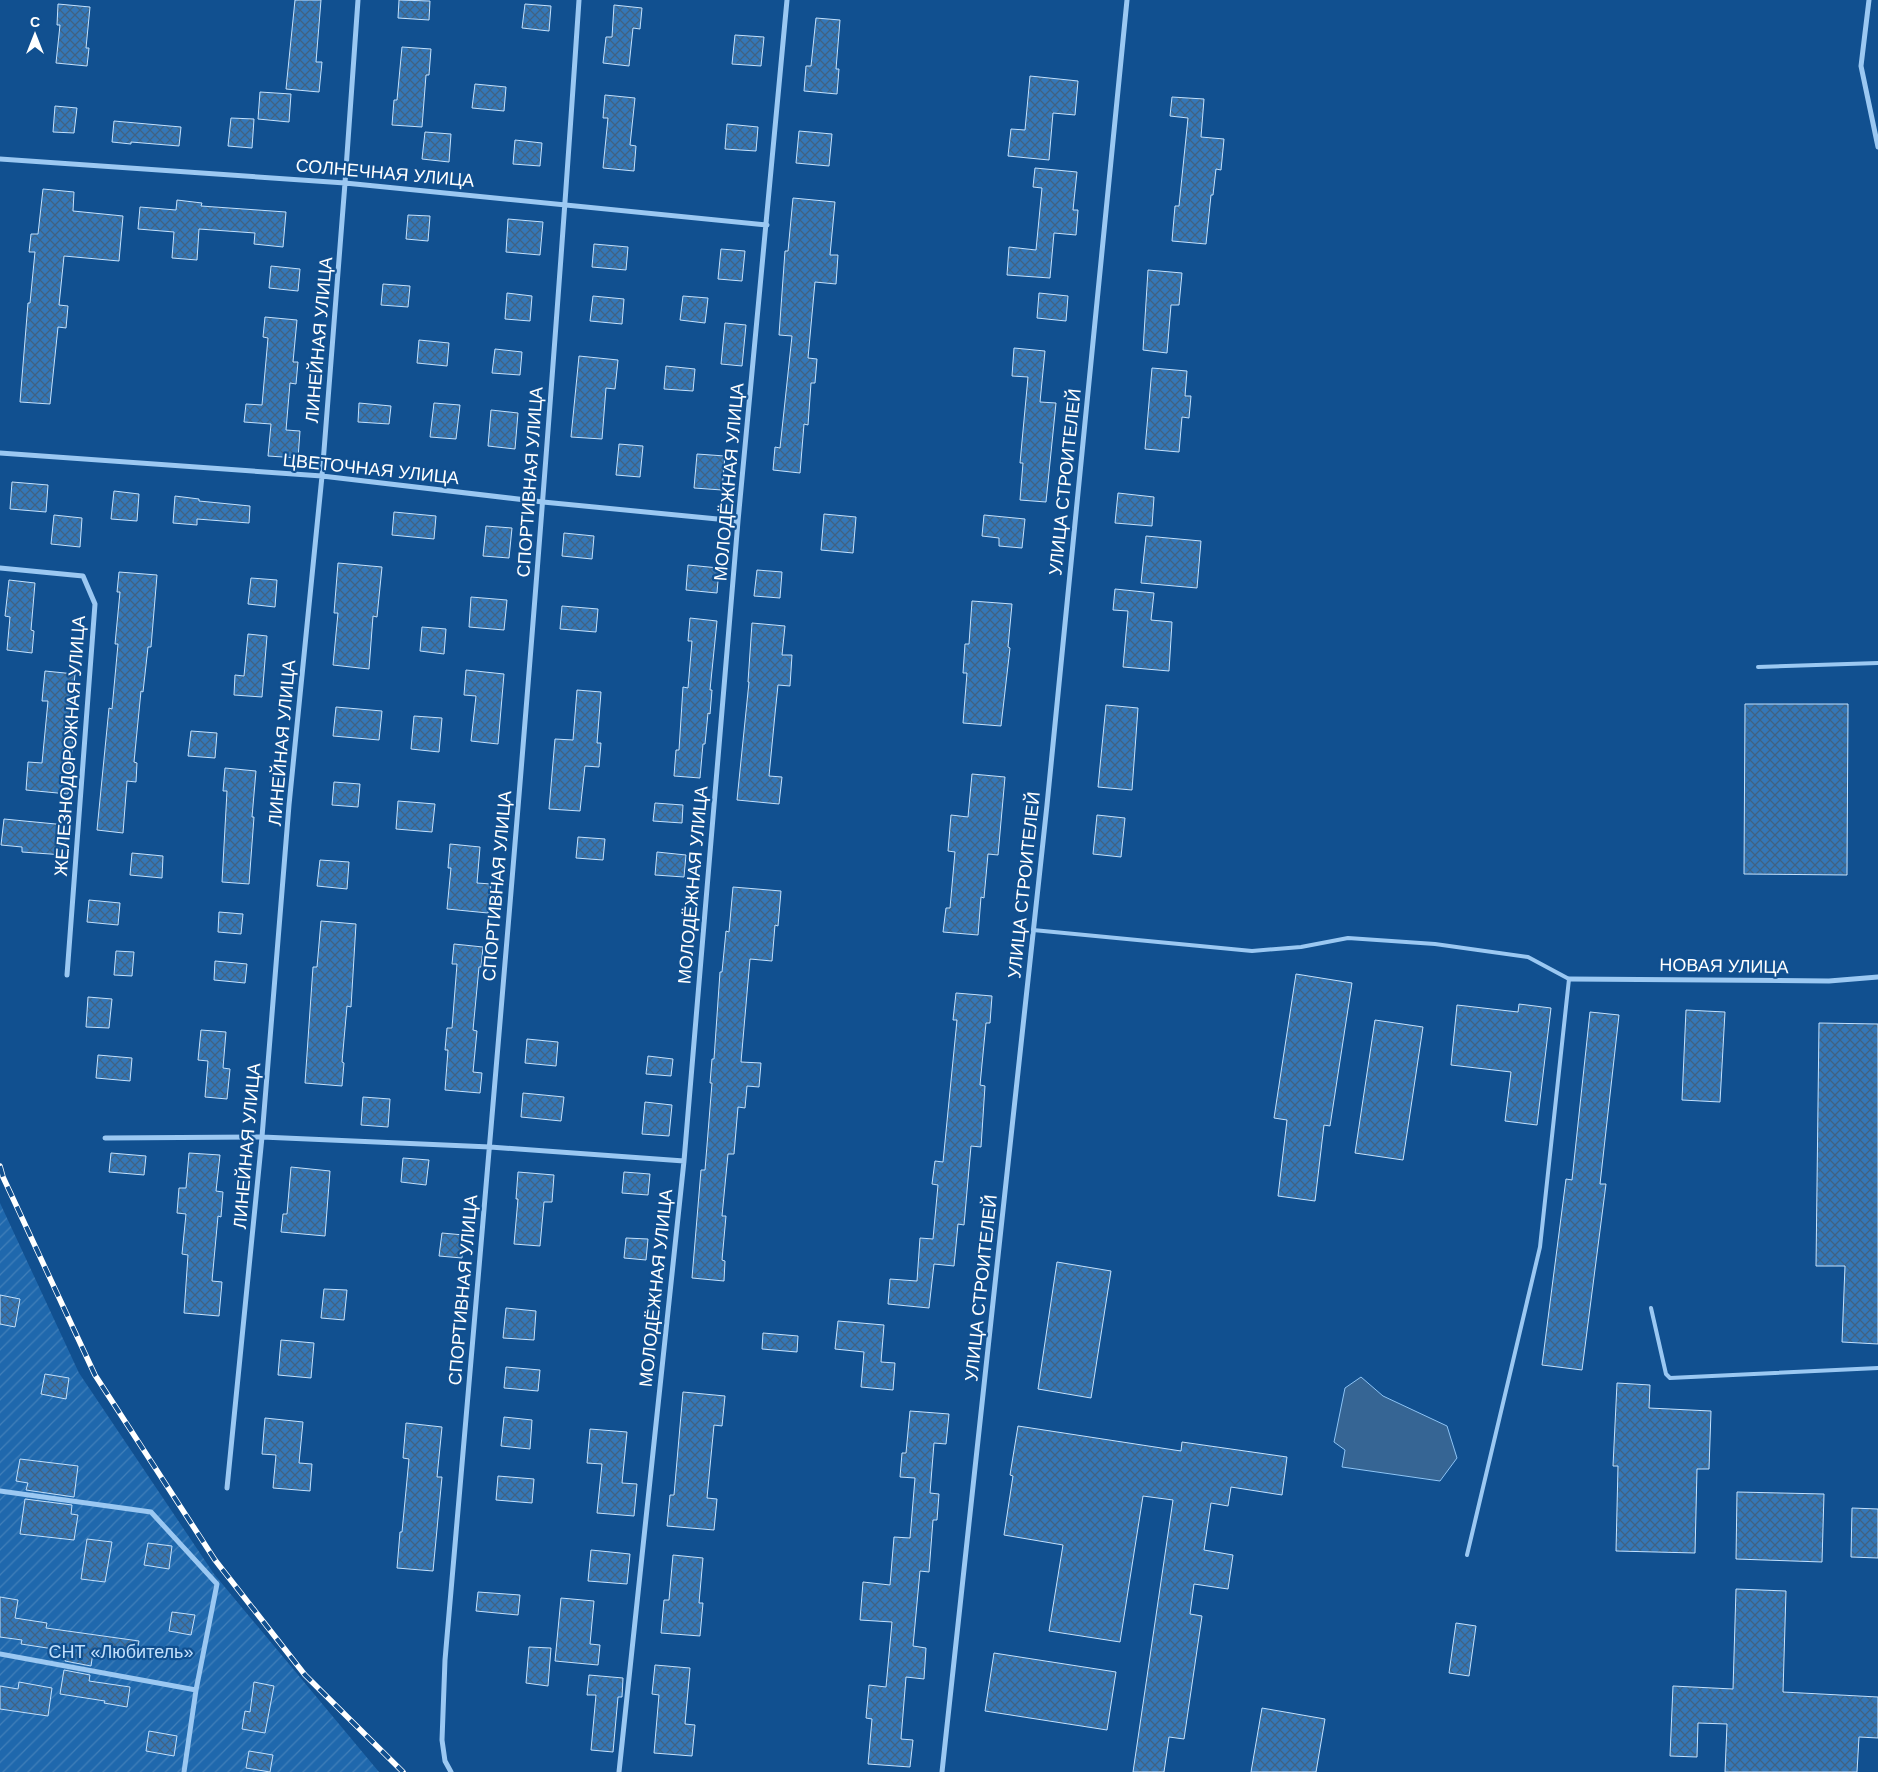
<svg xmlns="http://www.w3.org/2000/svg" width="1878" height="1772" font-family="Arial,sans-serif">
	<style>
		.garden { fill: url(#garden-furrows) }
		.water { fill: #366594; stroke: #8dc4f6 }
		.building { fill: url(#building-cross-hatch); stroke: #c3e1fd }
		.lines { fill: none; stroke-linecap: round; stroke-linejoin: round }
		.service { stroke: #9bc8f2; stroke-width: 4 }
		.minor { stroke: #9bc8f2; stroke-width: 5 }
		.rail-casing { stroke: #fff; stroke-width: 5.5 }
		.rail { stroke: #115090; stroke-width: 4; stroke-dasharray: 11; stroke-linecap: butt }
		.labels { text-anchor: middle; stroke-width: 4.5; stroke-linejoin: round; paint-order: stroke }
		.street-label { font-size: 18px; fill: #fff; stroke: #115090 }
		.park-label { font-size: 18px; fill: #c3e1fd; stroke: #115090 }
	</style>
	<defs>
		<pattern id="garden-furrows" width="10" height="10" patternUnits="userSpaceOnUse" patternTransform="scale(1.25)"><rect width="10" height="10" fill="#1f68ad"/><path d="M-1 1l2-2M0 10L10 0M9 11l2-2" fill="none" stroke="#417fb9"/></pattern>
		<pattern id="building-cross-hatch" width="8" height="8" patternUnits="userSpaceOnUse" patternTransform="scale(1.25)"><rect width="8" height="8" fill="#3477b7"/><path d="M0 0l8 8M0 8l8-8" fill="none" stroke="#406282"/></pattern>
	</defs>
	<rect width="100%" height="100%" fill="#115090"/>
	<path class="garden" d="M 0,1203 L 79,1373 L 214,1574 L 379,1772 L 0,1772 Z"/>
	<path class="water" d="M 1361,1377 L 1383,1396 L 1447,1426 L 1457,1458 L 1440,1481 L 1342,1467 L 1345,1450 L 1334,1442 L 1345,1388 Z"/>
	<path class="building" d="M 295,0 L 321,0 L 316,62 L 322,62 L 319,92 L 286,89 Z
		M 399,0 L 430,1 L 429,20 L 398,18 Z
		M 58,4 L 90,7 L 86,48 L 89,48 L 87,66 L 56,63 L 60,25 L 57,25 Z
		M 525,4 L 551,6 L 549,31 L 522,28 Z
		M 614,5 L 642,8 L 640,29 L 633,28 L 629,66 L 603,63 L 606,37 L 612,37 Z
		M 816,18 L 840,20 L 836,69 L 839,69 L 837,94 L 804,91 L 806,66 L 811,66 Z
		M 735,35 L 764,37 L 761,66 L 732,64 Z
		M 402,47 L 431,49 L 429,75 L 426,75 L 422,127 L 392,125 L 394,100 L 397,100 Z
		M 1030,76 L 1078,81 L 1075,115 L 1053,113 L 1049,160 L 1008,156 L 1011,129 L 1025,130 Z
		M 475,84 L 506,87 L 504,111 L 472,108 Z
		M 260,92 L 291,94 L 289,122 L 258,119 Z
		M 605,95 L 635,98 L 630,145 L 636,146 L 634,171 L 603,168 L 608,118 L 603,118 Z
		M 1172,97 L 1204,99 L 1201,137 L 1224,139 L 1221,170 L 1216,169 L 1213,195 L 1211,195 L 1206,244 L 1172,241 L 1175,206 L 1179,206 L 1188,118 L 1170,116 Z
		M 55,106 L 77,108 L 74,133 L 53,132 Z
		M 231,118 L 254,119 L 252,148 L 228,146 Z
		M 114,121 L 181,127 L 179,146 L 131,142 L 131,144 L 112,142 Z
		M 727,124 L 758,127 L 756,151 L 725,149 Z
		M 799,131 L 832,134 L 829,166 L 796,163 Z
		M 425,132 L 451,134 L 449,162 L 422,159 Z
		M 515,140 L 542,143 L 540,166 L 513,164 Z
		M 1035,168 L 1077,172 L 1073,210 L 1078,210 L 1076,235 L 1054,233 L 1050,278 L 1007,275 L 1009,247 L 1036,250 L 1042,188 L 1033,187 Z
		M 43,189 L 74,192 L 73,211 L 123,216 L 119,261 L 64,256 L 59,305 L 68,306 L 66,328 L 58,327 L 50,404 L 20,402 L 28,303 L 30,303 L 35,252 L 29,252 L 31,234 L 38,234 Z
		M 793,198 L 835,202 L 830,255 L 838,255 L 836,284 L 815,282 L 808,358 L 817,359 L 815,383 L 811,383 L 808,425 L 804,424 L 800,473 L 773,470 L 775,447 L 780,448 L 792,336 L 779,335 L 785,251 L 788,251 Z
		M 177,200 L 202,203 L 201,206 L 286,212 L 283,247 L 254,244 L 255,233 L 199,229 L 197,260 L 172,258 L 174,232 L 138,229 L 140,207 L 176,210 Z
		M 408,215 L 430,216 L 428,241 L 406,239 Z
		M 508,219 L 543,222 L 540,255 L 506,252 Z
		M 594,244 L 628,247 L 626,270 L 592,267 Z
		M 721,249 L 745,251 L 742,281 L 718,279 Z
		M 271,266 L 300,269 L 298,291 L 269,288 Z
		M 1148,270 L 1182,273 L 1179,305 L 1171,305 L 1167,353 L 1143,350 Z
		M 383,284 L 410,286 L 408,307 L 381,305 Z
		M 507,293 L 532,296 L 530,321 L 505,319 Z
		M 1039,293 L 1068,296 L 1066,321 L 1037,318 Z
		M 593,296 L 624,299 L 622,324 L 590,321 Z
		M 683,296 L 708,298 L 705,323 L 680,320 Z
		M 265,317 L 297,320 L 293,362 L 298,362 L 296,384 L 290,383 L 286,430 L 300,431 L 298,458 L 268,456 L 271,424 L 244,422 L 246,404 L 262,405 L 268,338 L 263,337 Z
		M 725,323 L 746,325 L 742,366 L 721,364 Z
		M 419,340 L 449,343 L 447,366 L 417,363 Z
		M 1014,348 L 1045,351 L 1040,402 L 1056,403 L 1046,502 L 1020,500 L 1023,463 L 1020,463 L 1028,377 L 1012,376 Z
		M 495,349 L 522,352 L 520,375 L 492,373 Z
		M 579,356 L 618,360 L 615,389 L 606,388 L 602,439 L 571,437 Z
		M 666,366 L 695,369 L 693,391 L 664,389 Z
		M 1152,368 L 1187,371 L 1185,396 L 1191,396 L 1189,418 L 1182,417 L 1179,452 L 1145,449 Z
		M 359,403 L 391,406 L 389,424 L 358,422 Z
		M 434,403 L 460,405 L 456,439 L 430,437 Z
		M 491,410 L 518,413 L 515,449 L 488,446 Z
		M 619,444 L 643,446 L 640,477 L 616,475 Z
		M 697,454 L 725,456 L 722,490 L 694,488 Z
		M 12,482 L 48,485 L 46,512 L 10,509 Z
		M 114,491 L 139,494 L 137,521 L 111,519 Z
		M 1118,493 L 1154,497 L 1152,526 L 1115,523 Z
		M 175,496 L 199,499 L 199,501 L 250,506 L 249,523 L 197,519 L 197,525 L 173,523 Z
		M 394,512 L 436,516 L 434,539 L 392,535 Z
		M 824,514 L 856,517 L 853,553 L 821,550 Z
		M 54,515 L 82,518 L 80,547 L 51,544 Z
		M 984,515 L 1025,519 L 1022,548 L 999,546 L 999,538 L 982,536 Z
		M 486,526 L 512,528 L 509,558 L 483,556 Z
		M 564,533 L 594,536 L 592,559 L 562,556 Z
		M 1146,536 L 1201,541 L 1197,588 L 1141,583 Z
		M 338,563 L 382,567 L 377,617 L 373,616 L 369,669 L 333,665 L 338,613 L 334,613 Z
		M 688,565 L 719,568 L 717,593 L 686,590 Z
		M 757,570 L 782,572 L 780,598 L 754,596 Z
		M 119,572 L 157,575 L 151,647 L 148,647 L 143,692 L 141,691 L 134,762 L 137,763 L 136,782 L 127,781 L 123,833 L 97,830 L 109,708 L 112,709 L 118,644 L 115,644 L 120,592 L 117,592 Z
		M 251,578 L 277,580 L 275,607 L 248,604 Z
		M 9,580 L 35,583 L 31,630 L 34,631 L 32,653 L 7,650 L 10,617 L 5,616 Z
		M 1115,589 L 1154,593 L 1151,620 L 1172,622 L 1169,671 L 1123,667 L 1128,611 L 1113,610 Z
		M 471,597 L 507,600 L 504,630 L 469,627 Z
		M 972,601 L 1012,604 L 1008,647 L 1010,648 L 1001,726 L 963,723 L 967,673 L 963,673 L 965,644 L 969,644 Z
		M 562,606 L 598,609 L 596,632 L 560,629 Z
		M 690,618 L 717,621 L 710,690 L 712,690 L 710,714 L 708,713 L 705,744 L 703,744 L 700,778 L 674,776 L 676,750 L 679,750 L 683,687 L 688,688 L 692,641 L 688,641 Z
		M 752,623 L 785,626 L 782,655 L 792,655 L 790,686 L 778,685 L 775,714 L 769,776 L 782,777 L 779,804 L 737,800 L 749,682 L 748,682 Z
		M 422,627 L 446,629 L 444,654 L 420,651 Z
		M 248,634 L 267,636 L 262,697 L 234,695 L 235,675 L 244,676 Z
		M 466,670 L 504,674 L 498,744 L 471,741 L 476,696 L 464,695 Z
		M 45,671 L 75,674 L 71,718 L 75,718 L 68,794 L 26,790 L 28,762 L 42,763 L 48,701 L 42,701 Z
		M 577,690 L 601,692 L 597,743 L 601,743 L 599,767 L 585,766 L 580,811 L 549,809 L 555,739 L 573,740 Z
		M 1745,704 L 1848,704 L 1847,875 L 1744,874 Z
		M 1106,705 L 1138,708 L 1132,790 L 1098,787 Z
		M 336,707 L 382,711 L 379,740 L 333,736 Z
		M 414,716 L 442,718 L 439,752 L 411,749 Z
		M 191,731 L 217,733 L 215,758 L 188,756 Z
		M 225,768 L 256,771 L 252,817 L 254,817 L 249,884 L 222,882 L 227,791 L 223,791 Z
		M 972,774 L 1005,777 L 998,855 L 988,854 L 984,898 L 981,897 L 978,935 L 943,932 L 946,908 L 950,908 L 955,852 L 948,851 L 951,815 L 968,817 Z
		M 334,782 L 360,784 L 358,807 L 332,805 Z
		M 398,801 L 435,804 L 432,832 L 396,829 Z
		M 655,803 L 683,805 L 682,823 L 653,821 Z
		M 1097,815 L 1125,818 L 1121,857 L 1093,854 Z
		M 4,819 L 66,825 L 64,855 L 22,852 L 22,847 L 1,845 Z
		M 578,837 L 605,839 L 603,860 L 576,858 Z
		M 450,844 L 480,847 L 477,883 L 491,884 L 488,913 L 447,909 L 451,868 L 448,868 Z
		M 657,852 L 686,855 L 684,877 L 655,875 Z
		M 132,853 L 163,856 L 162,878 L 130,875 Z
		M 320,860 L 349,862 L 347,889 L 317,886 Z
		M 733,887 L 781,891 L 778,926 L 775,925 L 772,961 L 750,959 L 741,1062 L 761,1063 L 759,1087 L 747,1086 L 745,1108 L 738,1107 L 734,1154 L 728,1154 L 722,1216 L 726,1216 L 722,1260 L 725,1261 L 724,1281 L 692,1278 L 701,1170 L 705,1170 L 712,1083 L 710,1083 L 712,1059 L 714,1059 L 720,972 L 722,972 L 726,931 L 729,932 Z
		M 89,900 L 120,903 L 118,925 L 87,922 Z
		M 219,912 L 243,914 L 241,934 L 218,932 Z
		M 321,921 L 356,924 L 351,1007 L 347,1006 L 342,1062 L 344,1063 L 342,1086 L 305,1083 L 313,967 L 317,967 Z
		M 454,944 L 483,947 L 481,967 L 479,967 L 473,1030 L 477,1031 L 473,1072 L 482,1073 L 480,1093 L 445,1090 L 448,1050 L 445,1050 L 447,1028 L 452,1028 L 457,964 L 452,964 Z
		M 116,951 L 134,952 L 132,976 L 114,975 Z
		M 215,961 L 247,964 L 245,983 L 214,980 Z
		M 1296,974 L 1352,983 L 1330,1126 L 1324,1125 L 1315,1201 L 1278,1196 L 1287,1120 L 1274,1118 Z
		M 956,993 L 992,996 L 990,1023 L 986,1023 L 980,1085 L 985,1086 L 981,1147 L 971,1146 L 964,1225 L 958,1224 L 954,1266 L 934,1264 L 929,1308 L 888,1304 L 890,1279 L 917,1281 L 920,1238 L 933,1239 L 938,1185 L 932,1184 L 935,1161 L 943,1162 L 957,1020 L 953,1020 Z
		M 88,997 L 112,999 L 109,1028 L 86,1027 Z
		M 1519,1004 L 1551,1008 L 1537,1125 L 1505,1121 L 1511,1072 L 1451,1065 L 1457,1005 L 1518,1012 Z
		M 1686,1010 L 1725,1012 L 1720,1102 L 1682,1100 Z
		M 1590,1012 L 1619,1015 L 1600,1184 L 1606,1184 L 1582,1370 L 1542,1365 L 1566,1179 L 1572,1180 Z
		M 1375,1020 L 1423,1027 L 1403,1160 L 1355,1153 Z
		M 1819,1023 L 1878,1024 L 1878,1344 L 1842,1342 L 1845,1266 L 1816,1266 Z
		M 201,1030 L 226,1032 L 223,1068 L 230,1069 L 227,1099 L 205,1097 L 208,1061 L 198,1060 Z
		M 527,1039 L 558,1042 L 556,1066 L 525,1063 Z
		M 98,1055 L 132,1058 L 130,1081 L 96,1078 Z
		M 648,1056 L 673,1059 L 671,1076 L 646,1074 Z
		M 523,1093 L 564,1097 L 561,1121 L 521,1117 Z
		M 363,1097 L 390,1099 L 388,1127 L 361,1125 Z
		M 645,1102 L 672,1105 L 669,1136 L 642,1134 Z
		M 111,1153 L 146,1156 L 144,1175 L 109,1172 Z
		M 189,1153 L 220,1155 L 216,1191 L 223,1192 L 221,1217 L 218,1216 L 212,1281 L 222,1282 L 219,1316 L 184,1313 L 188,1255 L 182,1254 L 186,1214 L 177,1213 L 179,1188 L 186,1188 Z
		M 403,1158 L 429,1160 L 426,1185 L 401,1182 Z
		M 291,1167 L 330,1171 L 325,1236 L 281,1232 L 283,1214 L 287,1214 Z
		M 518,1172 L 554,1175 L 552,1202 L 544,1202 L 540,1246 L 514,1244 L 518,1199 L 516,1199 Z
		M 624,1172 L 650,1174 L 648,1195 L 622,1193 Z
		M 442,1233 L 464,1235 L 462,1258 L 439,1256 Z
		M 626,1238 L 648,1239 L 646,1260 L 624,1258 Z
		M 1057,1262 L 1111,1271 L 1091,1398 L 1038,1389 Z
		M 324,1289 L 347,1290 L 344,1320 L 321,1318 Z
		M 0,1295 L 20,1299 L 15,1327 L 0,1324 Z
		M 506,1308 L 536,1311 L 534,1340 L 503,1338 Z
		M 838,1321 L 884,1325 L 881,1362 L 895,1363 L 893,1390 L 861,1387 L 864,1352 L 835,1349 Z
		M 763,1333 L 798,1336 L 797,1352 L 762,1349 Z
		M 281,1340 L 314,1343 L 311,1378 L 278,1375 Z
		M 506,1367 L 540,1370 L 538,1391 L 504,1388 Z
		M 45,1374 L 69,1378 L 66,1399 L 41,1394 Z
		M 1617,1383 L 1650,1385 L 1649,1408 L 1711,1411 L 1709,1469 L 1697,1469 L 1695,1553 L 1616,1551 L 1618,1466 L 1613,1466 Z
		M 683,1392 L 725,1396 L 722,1426 L 714,1425 L 707,1498 L 717,1499 L 714,1530 L 667,1526 L 670,1495 L 674,1495 Z
		M 910,1411 L 949,1414 L 946,1444 L 934,1443 L 930,1493 L 939,1494 L 937,1520 L 933,1520 L 929,1572 L 920,1571 L 913,1646 L 926,1648 L 924,1679 L 906,1677 L 901,1739 L 913,1740 L 910,1767 L 868,1764 L 872,1719 L 866,1718 L 869,1685 L 886,1687 L 892,1622 L 860,1620 L 863,1582 L 890,1585 L 894,1537 L 910,1538 L 915,1478 L 900,1477 L 902,1453 L 906,1453 Z
		M 504,1417 L 532,1420 L 530,1449 L 501,1446 Z
		M 265,1418 L 303,1422 L 299,1463 L 312,1464 L 310,1491 L 273,1488 L 276,1455 L 262,1454 Z
		M 406,1423 L 442,1427 L 437,1477 L 442,1477 L 433,1571 L 397,1568 L 400,1532 L 402,1532 L 409,1459 L 403,1458 Z
		M 1018,1426 L 1181,1451 L 1182,1442 L 1287,1457 L 1282,1495 L 1231,1487 L 1228,1506 L 1211,1503 L 1204,1550 L 1233,1555 L 1228,1589 L 1194,1584 L 1190,1614 L 1202,1616 L 1184,1739 L 1169,1737 L 1164,1772 L 1133,1772 L 1173,1500 L 1143,1496 L 1120,1642 L 1049,1631 L 1063,1545 L 1004,1535 L 1013,1476 L 1010,1475 Z
		M 590,1429 L 627,1432 L 622,1483 L 637,1484 L 634,1516 L 597,1513 L 602,1464 L 587,1463 Z
		M 20,1459 L 78,1466 L 74,1497 L 26,1490 L 28,1483 L 16,1481 Z
		M 498,1476 L 534,1479 L 532,1503 L 496,1500 Z
		M 1737,1492 L 1824,1494 L 1822,1562 L 1736,1559 Z
		M 25,1499 L 72,1505 L 71,1514 L 78,1515 L 74,1540 L 20,1534 Z
		M 1852,1508 L 1878,1509 L 1878,1558 L 1851,1557 Z
		M 87,1539 L 112,1542 L 105,1582 L 81,1579 Z
		M 148,1543 L 172,1546 L 169,1569 L 144,1565 Z
		M 591,1550 L 630,1554 L 627,1584 L 588,1581 Z
		M 673,1555 L 703,1558 L 699,1603 L 703,1603 L 700,1636 L 661,1633 L 664,1600 L 669,1600 Z
		M 1736,1589 L 1786,1591 L 1783,1692 L 1878,1697 L 1878,1738 L 1859,1737 L 1857,1772 L 1725,1772 L 1727,1724 L 1698,1723 L 1697,1757 L 1670,1756 L 1673,1686 L 1733,1689 Z
		M 478,1592 L 520,1595 L 518,1615 L 476,1611 Z
		M 0,1597 L 18,1600 L 15,1618 L 47,1623 L 46,1628 L 139,1641 L 136,1658 L 93,1652 L 91,1666 L 65,1661 L 67,1651 L 21,1644 L 22,1640 L 0,1637 Z
		M 561,1598 L 594,1601 L 590,1644 L 600,1645 L 598,1665 L 555,1661 Z
		M 172,1612 L 195,1615 L 191,1635 L 169,1631 Z
		M 1456,1623 L 1476,1626 L 1469,1676 L 1449,1673 Z
		M 529,1647 L 551,1648 L 548,1686 L 526,1683 Z
		M 994,1653 L 1116,1672 L 1107,1730 L 985,1711 Z
		M 655,1665 L 690,1668 L 685,1724 L 695,1725 L 692,1756 L 654,1753 L 659,1695 L 652,1694 Z
		M 64,1670 L 90,1675 L 89,1681 L 130,1687 L 127,1707 L 104,1703 L 105,1701 L 60,1694 Z
		M 589,1675 L 623,1678 L 622,1697 L 618,1697 L 613,1752 L 591,1750 L 596,1695 L 587,1695 Z
		M 19,1682 L 52,1688 L 48,1716 L 0,1709 L 0,1686 L 18,1689 Z
		M 254,1682 L 274,1686 L 265,1733 L 242,1729 L 245,1711 L 250,1712 Z
		M 1262,1708 L 1325,1719 L 1316,1772 L 1251,1772 Z
		M 149,1731 L 177,1736 L 174,1756 L 146,1751 Z
		M 249,1751 L 273,1755 L 270,1772 L 246,1768 Z"/>
	<g class="lines">
		<path class="service" d="M 1758,667 L 1878,663
			M 1033,930 L 1252,951 L 1301,947 L 1348,938 L 1435,944 L 1528,957 L 1569,979 L 1540,1247 L 1467,1555
			M 1651,1308 L 1666,1374 L 1670,1378 L 1878,1368"/>
		<path class="minor" d="M 1869,0 L 1861,66 L 1878,147
			M 0,159 L 345,183 L 767,225
			M 0,453 L 322,476 L 543,502 L 738,521
			M 0,568 L 83,576 L 95,604 L 67,975
			M 1569,979 L 1829,981 L 1878,977
			M 105,1138 L 262,1137 L 490,1147 L 684,1161
			M 227,1488 L 262,1137 L 289,805 L 322,476 L 345,183 L 358,0
			M 0,1491 L 151,1512 L 217,1584 L 196,1690 L 184,1772
			M 0,1654 L 196,1690
			M 451,1772 L 445,1761 L 442,1740 L 445,1660 C 493,1107 542,554 579,0
			M 619,1772 L 684,1161 L 738,521 L 787,0
			M 942,1772 L 1047,805 L 1127,0"/>
		<g class="rail-casing">
			<path id="rail" d="M 0,1166 L 3,1177 L 95,1375 L 215,1560 L 305,1675 L 403,1772"/>
		</g>
		<use href="#rail" class="rail"/>
	</g>
	<g class="labels">
		<g class="street-label">
			<text transform="translate(385 173) rotate(5)" y="6">СОЛНЕЧНАЯ УЛИЦА</text>
			<text transform="translate(319 340) rotate(-85)" y="6">ЛИНЕЙНАЯ УЛИЦА</text>
			<text transform="translate(371 469) rotate(6)" y="6">ЦВЕТОЧНАЯ УЛИЦА</text>
			<text transform="translate(530 482) rotate(-86)" y="6">СПОРТИВНАЯ УЛИЦА</text>
			<text transform="translate(729 482) rotate(-85)" y="6">МОЛОДЁЖНАЯ УЛИЦА</text>
			<text transform="translate(1065 482) rotate(-84)" y="6">УЛИЦА СТРОИТЕЛЕЙ</text>
			<text transform="translate(282 743) rotate(-85)" y="6">ЛИНЕЙНАЯ УЛИЦА</text>
			<text transform="translate(70 746) rotate(-86)" y="6">ЖЕЛЕЗНОДОРОЖНАЯ УЛИЦА</text>
			<text transform="translate(693 885) rotate(-85)" y="6">МОЛОДЁЖНАЯ УЛИЦА</text>
			<text transform="translate(1024 885) rotate(-84)" y="6">УЛИЦА СТРОИТЕЛЕЙ</text>
			<text transform="translate(497 886) rotate(-85)" y="6">СПОРТИВНАЯ УЛИЦА</text>
			<text transform="translate(1724 966) rotate(1)" y="6">НОВАЯ УЛИЦА</text>
			<text transform="translate(247 1146) rotate(-85)" y="6">ЛИНЕЙНАЯ УЛИЦА</text>
			<text transform="translate(656 1288) rotate(-84)" y="6">МОЛОДЁЖНАЯ УЛИЦА</text>
			<text transform="translate(981 1288) rotate(-84)" y="6">УЛИЦА СТРОИТЕЛЕЙ</text>
			<text transform="translate(463 1290) rotate(-85)" y="6">СПОРТИВНАЯ УЛИЦА</text>
		</g>
		<g class="park-label">
			<text x="121" y="1658">СНТ «Любитель»</text>
		</g>
	</g>
	<g transform="translate(35 35)" stroke="#115090" stroke-width="4" paint-order="stroke">
	<path d="M0-4L9 19L0 12L-9 19Z" fill="#ffffff"/>
	<text y="-8" font-size="14" font-weight="bold" text-anchor="middle" fill="#ffffff">С</text>
	</g>
</svg>
